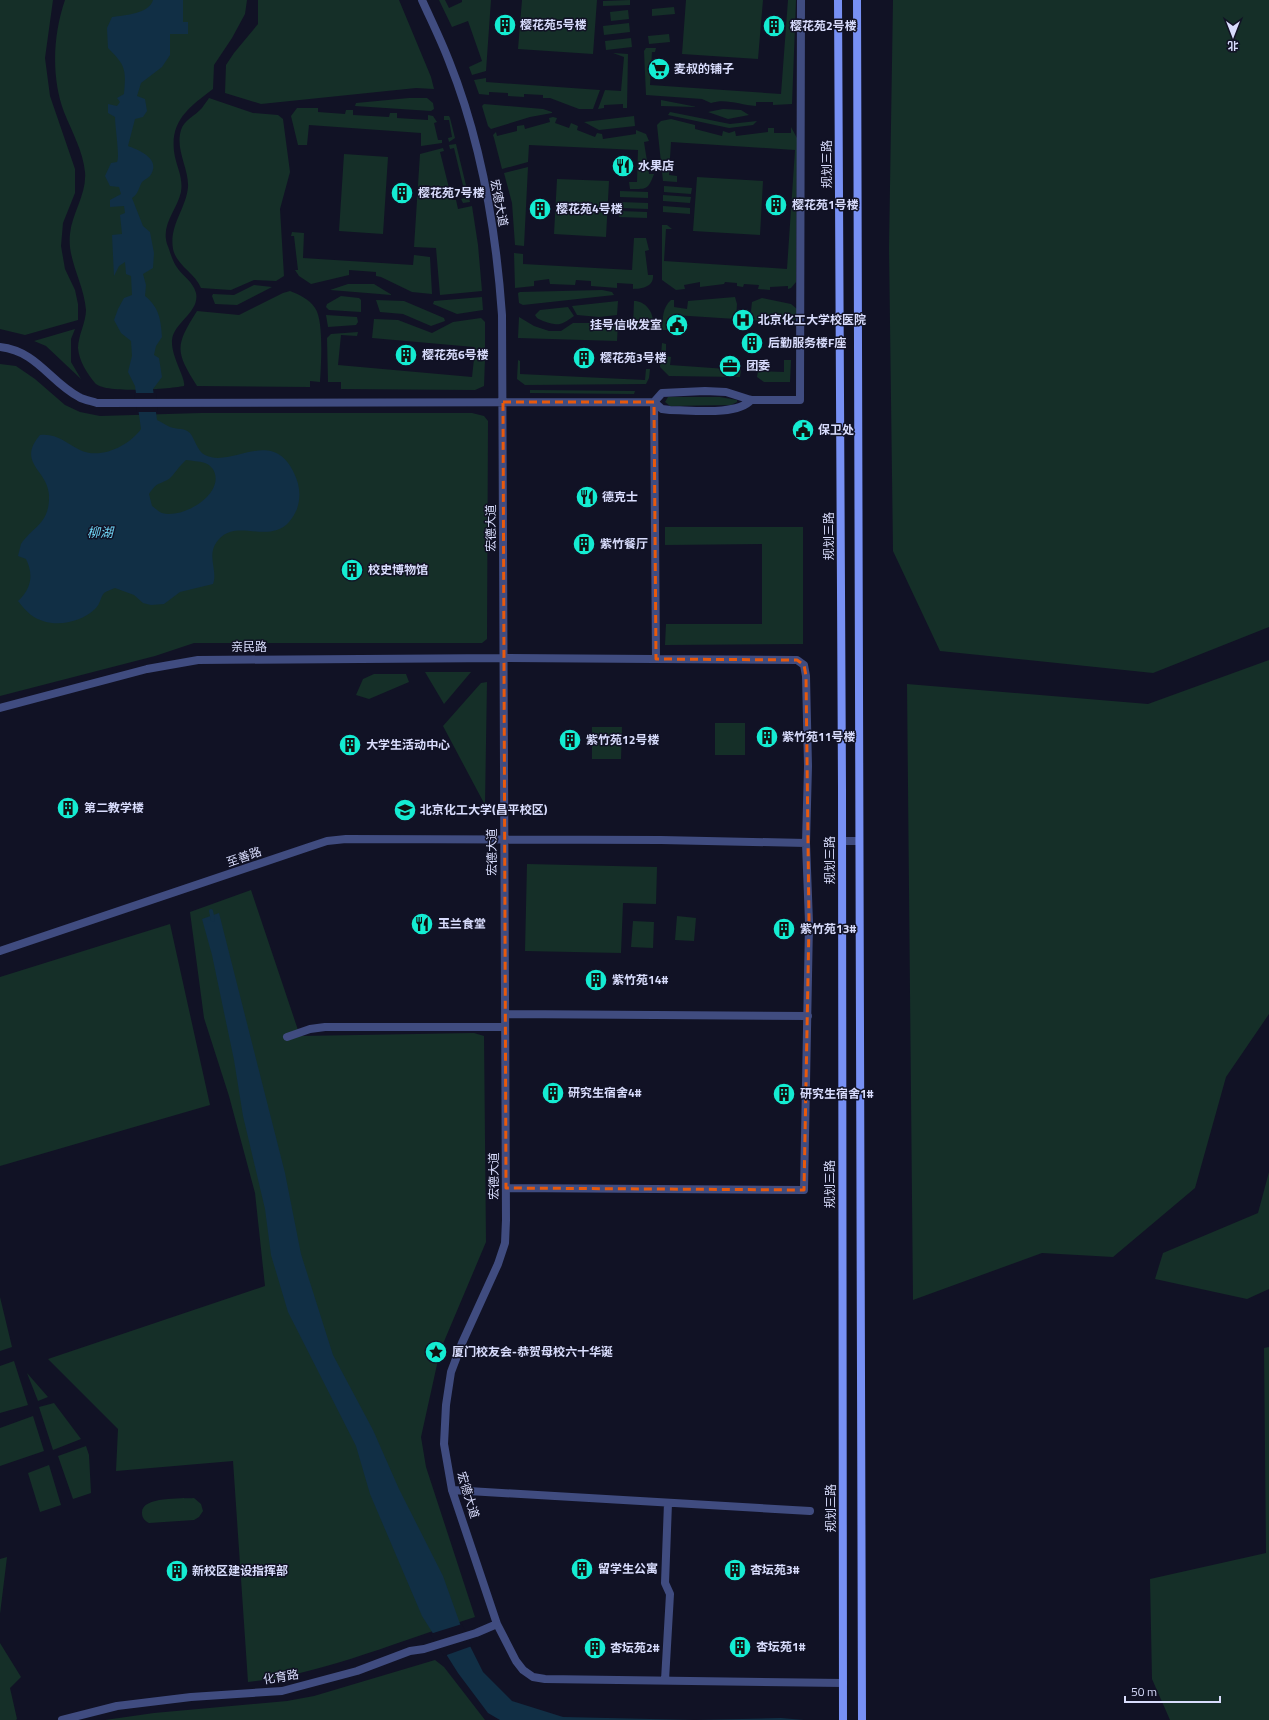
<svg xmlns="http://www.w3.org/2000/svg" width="1269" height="1720" font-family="'Titillium Web','Noto Sans SC',sans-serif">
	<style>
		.green { fill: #152f28 }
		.water { fill: #112f45; fill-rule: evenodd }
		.pier { fill: #111225 }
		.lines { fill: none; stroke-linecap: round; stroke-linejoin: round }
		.stream { stroke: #112f45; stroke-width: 4 }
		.street { stroke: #404c80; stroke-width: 8 }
		.secondary { stroke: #7790f4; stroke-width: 8 }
		.marked { fill: none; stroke: #e8590c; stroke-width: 3; stroke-dasharray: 8 5; stroke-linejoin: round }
		.labels { text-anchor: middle; stroke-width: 3; stroke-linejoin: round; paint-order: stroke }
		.poi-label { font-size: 12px; font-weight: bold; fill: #d8dcfc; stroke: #111225; text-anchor: start }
		.street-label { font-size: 12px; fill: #d8dcfc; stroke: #111225 }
		.water-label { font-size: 13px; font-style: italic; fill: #6fd3f3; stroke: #111225 }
	</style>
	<rect width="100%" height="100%" fill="#111225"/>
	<path class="green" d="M 0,0 L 53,0 L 45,58 L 50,96 L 75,169 L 75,193 L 63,223 L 61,246 L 65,269 L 75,290 L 78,304 L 78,320 L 25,335 L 0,329 Z
		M 65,0 L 247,0 L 245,14 L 232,38 L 214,65 L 213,89 C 188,108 168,122 175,157 C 178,170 183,178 181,192 C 177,210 161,224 167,244 C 170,251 172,260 176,266 C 182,276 193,281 196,293 C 200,312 174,322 172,340 C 171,357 186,378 184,386 C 169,389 104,394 95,383 C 87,373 79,361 78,348 C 78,336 86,322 86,310 C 84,283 67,260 70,234 C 72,213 87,194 85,172 C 83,151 72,132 64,112 C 51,77 53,35 65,0 Z
		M 258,0 L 399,0 L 431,77 L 434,89 L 416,88 L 261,104 L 225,93 L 226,65 L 234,53 L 258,24 Z
		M 439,0 L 445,0 L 449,8 L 462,2 L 462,0 L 491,0 L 486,71 L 472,75 L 469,67 L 482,61 L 468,21 L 452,27 Z
		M 522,0 L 597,0 L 593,54 L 518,49 Z
		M 630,0 L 630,5 L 603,6 L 603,1 Z
		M 686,0 L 763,0 L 758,59 L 682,54 Z
		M 788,0 L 796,0 L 792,104 L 773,105 L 773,102 L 756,102 L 756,106 C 740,105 726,98 711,103 L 702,99 L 646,95 L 644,51 L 646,48 L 656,48 L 655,52 L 652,52 L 650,85 L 781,94 Z
		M 893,0 L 1269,0 L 1269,627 L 1153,673 L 940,651 L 893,551 L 889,248 Z
		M 674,7 L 675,14 L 652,16 L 652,9 Z
		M 628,10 L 629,19 L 611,21 L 610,12 Z
		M 629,23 L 630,32 L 604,35 L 603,26 Z
		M 669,34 L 670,42 L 649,44 L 648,36 Z
		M 631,38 L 632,47 L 606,50 L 605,41 Z
		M 613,53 L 628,54 L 627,108 L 623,108 L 623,104 L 604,105 L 604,108 L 598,109 L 605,90 L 621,91 L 624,57 Z
		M 486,78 L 486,82 L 600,90 L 593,109 L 579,109 L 550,98 L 543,98 L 543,95 L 524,94 L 524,97 L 508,96 L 508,93 L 489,92 L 489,95 L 479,94 L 474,80 Z
		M 209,98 L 253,113 L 278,115 L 283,119 L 290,172 L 280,209 L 284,276 L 276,281 L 254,280 L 231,290 L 201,288 C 195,273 176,265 173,249 C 169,225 186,209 188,187 C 189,168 175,150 181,130 C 184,120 195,116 202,108 C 204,105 207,101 209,98 Z
		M 409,98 L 427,98 L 433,103 L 434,109 L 431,111 L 355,106 L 356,103 Z
		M 661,100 L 697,107 L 661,106 Z
		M 484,104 L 543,109 L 552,112 L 552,113 L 530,117 L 491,129 L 488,126 L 482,106 Z
		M 297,108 L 318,108 L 318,112 L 345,114 L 346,110 L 353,110 L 353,115 L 389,117 L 390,113 L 397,113 L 397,118 L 428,120 L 428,115 L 433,116 L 437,122 L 434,123 L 438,140 L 442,140 L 442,143 L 421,146 L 421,133 L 309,125 L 307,145 L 298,145 L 291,116 Z
		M 723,109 L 741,110 L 749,115 L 728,119 L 708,112 Z
		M 670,112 L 730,124 L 757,121 L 753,125 L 729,128 L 668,115 Z
		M 444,116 L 449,116 L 450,118 L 455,138 L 449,142 L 448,138 L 452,137 L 449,120 L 444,120 Z
		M 634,116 L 635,126 L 599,130 L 584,122 Z
		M 553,117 L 557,118 L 555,123 L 569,128 L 571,123 L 578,126 L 577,130 L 595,137 L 597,133 L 602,134 L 603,139 L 636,134 L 636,130 L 646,134 L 649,141 L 644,142 L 649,174 L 654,174 C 648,190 647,189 630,189 L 629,182 L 637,182 L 638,150 L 529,145 L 528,162 L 502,169 L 494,138 L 493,135 L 496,132 L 497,136 L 517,131 L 517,126 L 524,125 L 525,129 L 550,122 L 549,118 Z
		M 671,119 L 695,125 L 695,129 L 722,136 L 723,131 L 729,133 L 735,131 L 736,136 L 768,132 L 768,128 L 774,128 L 774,133 L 791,133 L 791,127 L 797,138 L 796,282 L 791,288 L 788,289 L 788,286 L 770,287 L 770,290 L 758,289 L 759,285 L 744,284 L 743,287 L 737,286 L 737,283 L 725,282 L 724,284 L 700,287 L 700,282 L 684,285 L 685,289 L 676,290 L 662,280 L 662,225 L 667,225 L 672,229 L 666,229 L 664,261 L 787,269 L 795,150 L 671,142 L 669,175 L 677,176 L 677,182 L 663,181 L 657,125 L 661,121 Z
		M 456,144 L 470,202 L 463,203 L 461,199 L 466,198 L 454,148 L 450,149 L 449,145 Z
		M 443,148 L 444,151 L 440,152 L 452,200 L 456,200 L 458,209 L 472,206 L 478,245 L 482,291 L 440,295 L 436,248 L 414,247 L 420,154 Z
		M 344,154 L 388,157 L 383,234 L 339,231 Z
		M 528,167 L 524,246 L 515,245 L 512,203 L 504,173 Z
		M 697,177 L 763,181 L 760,235 L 693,231 Z
		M 557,179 L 609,181 L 606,237 L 554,234 Z
		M 664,186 L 692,188 L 691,194 L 664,192 Z
		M 620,191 L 648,192 L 648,198 L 620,197 Z
		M 663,195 L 691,197 L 690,203 L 663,201 Z
		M 620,202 L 648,203 L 648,209 L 620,208 Z
		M 663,206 L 690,208 L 690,214 L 663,212 Z
		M 620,211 L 647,212 L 647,218 L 619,217 Z
		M 292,232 L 304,233 L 303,258 L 413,265 L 414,255 L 430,257 L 432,294 L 412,292 L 381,277 L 376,276 L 376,272 L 349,270 L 349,275 L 311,284 L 299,276 L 295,270 L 298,270 L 294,236 L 291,236 Z
		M 634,238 L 646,238 L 649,250 L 645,251 L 648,275 L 653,275 C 654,287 642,289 633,289 L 633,284 L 617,283 L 617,288 L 591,286 L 591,281 L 576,280 L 575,285 L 550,284 L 549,279 L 534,281 L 534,286 L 515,288 L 514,253 L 523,254 L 523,264 L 632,270 Z
		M 348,284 L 374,284 L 392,295 L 330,290 Z
		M 254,285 L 272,287 L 237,305 L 215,304 L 212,296 L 213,294 L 234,295 Z
		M 602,290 L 612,292 L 614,295 L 523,305 L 519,303 L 518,293 L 520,292 Z
		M 290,291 C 300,295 309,299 315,308 C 324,320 321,366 320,382 L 310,381 L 310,387 L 197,386 C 175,351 175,346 197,311 L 239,315 L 283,293 Z
		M 341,296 L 359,298 L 361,300 L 361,312 L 329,310 L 326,307 L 327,304 Z
		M 482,297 L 483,310 L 457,314 L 433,304 L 434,301 Z
		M 735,297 L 737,304 L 736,319 L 674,315 L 673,324 L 668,324 L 667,330 L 662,330 C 663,318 662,308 671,300 L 674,300 L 674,307 L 687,309 L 688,301 Z
		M 762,298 L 791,304 L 797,309 L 797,318 L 786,326 L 786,322 L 750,320 L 752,302 Z
		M 376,300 L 404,301 L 444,318 L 445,321 L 431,326 L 403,314 L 380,312 Z
		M 618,301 L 617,315 L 599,317 L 577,315 L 572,306 Z
		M 634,301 C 645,301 653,311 653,322 L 647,327 L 636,329 L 633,328 Z
		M 568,307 L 574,316 C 560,326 559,326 543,321 C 539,319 537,319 535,315 L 540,310 Z
		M 326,315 L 357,317 L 358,322 L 356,325 L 328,327 Z
		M 519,317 L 534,326 L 549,331 L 561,331 L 573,323 L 618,323 L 617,341 L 518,338 Z
		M 481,318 L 485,322 L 485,355 L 474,354 L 474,347 L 372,338 L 374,319 L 398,320 L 432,333 L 453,322 Z
		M 75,329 L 71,339 L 71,362 L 81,379 L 46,346 L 34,341 Z
		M 358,332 L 357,336 L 341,335 L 338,365 L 472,377 L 474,359 L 485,359 L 484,386 L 475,390 L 341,389 L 341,382 L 328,382 L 327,338 L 331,334 Z
		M 662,343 L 666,344 L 666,356 L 671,357 L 670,365 L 741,370 L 740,377 L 669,376 L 660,367 Z
		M 518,360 L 520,361 L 520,374 L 645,380 L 646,369 L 650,369 L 649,378 L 646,384 L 525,385 L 517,379 Z
		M 784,360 L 791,360 L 790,382 L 764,382 L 757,377 L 758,371 L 784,372 Z
		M 0,364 L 16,366 L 35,379 L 65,405 L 80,412 L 100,416 L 201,413 L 472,413 L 484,416 L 488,421 L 487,639 L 482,643 L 194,643 L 155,656 L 0,696 Z
		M 530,390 L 635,391 L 634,394 L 530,393 Z
		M 668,397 L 720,397 L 737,400 L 737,402 L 731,405 L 670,406 L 665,402 Z
		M 665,527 L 803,527 L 803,644 L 665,645 L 666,624 L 762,624 L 762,544 L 665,545 Z
		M 1269,660 L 1269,1014 L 1226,1077 L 1195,1188 L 1113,1257 L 1042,1253 L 913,1300 L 907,684 L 1148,704 Z
		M 425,672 L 471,672 L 444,704 Z
		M 374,674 L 406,674 L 409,682 L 369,699 L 356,695 L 363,679 Z
		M 487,682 L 485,805 L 443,726 L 481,683 Z
		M 715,723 L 745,723 L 745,755 L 715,755 Z
		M 592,727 L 622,727 L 621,759 L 592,759 Z
		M 527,864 L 657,867 L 656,904 L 623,903 L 621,953 L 525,951 Z
		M 251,890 L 300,1036 L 474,1033 L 484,1036 L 486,1242 L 440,1351 L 421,1437 L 426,1467 L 475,1617 C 404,1639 321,1675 248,1682 L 233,1461 L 116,1471 L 118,1429 L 48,1359 L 265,1286 L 255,1193 L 229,1096 L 204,1018 L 190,912 Z
		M 677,916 L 696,918 L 694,941 L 675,940 Z
		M 633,921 L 654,922 L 653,948 L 631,947 Z
		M 170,924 L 210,1105 L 0,1166 L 0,977 Z
		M 1269,1172 L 1269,1289 L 1247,1299 L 1155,1279 L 1163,1253 L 1258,1213 Z
		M 0,1297 L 12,1347 L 0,1351 Z
		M 1269,1347 L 1269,1720 L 1170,1720 L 1152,1679 L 1150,1579 L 1266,1553 L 1264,1348 Z
		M 14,1361 L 28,1405 L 0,1413 L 0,1366 Z
		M 27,1373 L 48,1397 L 38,1401 Z
		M 54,1403 L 81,1439 L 53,1450 L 39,1407 Z
		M 33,1416 L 44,1451 L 0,1466 L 0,1428 Z
		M 86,1446 L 89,1455 L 91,1493 L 73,1499 L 58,1456 Z
		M 49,1465 L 61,1505 L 40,1512 L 28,1473 Z
		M 194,1498 L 201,1504 L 203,1511 L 199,1517 L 194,1520 L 149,1523 C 145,1521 142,1518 142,1513 C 141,1496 182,1499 194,1498 Z
		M 7,1557 L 0,1614 L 0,1559 Z
		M 0,1643 L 21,1677 L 10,1688 L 17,1719 L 16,1720 L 0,1720 Z
		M 435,1660 L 444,1667 L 485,1720 L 105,1720 L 154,1713 L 287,1701 L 314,1696 Z"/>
	<path class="water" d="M 153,0 L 183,0 L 183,22 L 188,22 L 188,34 L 170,34 L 170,55 L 162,67 L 141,83 L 137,96 L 145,99 L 147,111 L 143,117 L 135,119 L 128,146 C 139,150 162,159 150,176 C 148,178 144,180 142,182 C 138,189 139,193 132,198 L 143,226 L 150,232 L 154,253 L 153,268 L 143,274 L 146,285 L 145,296 C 159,307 161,320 162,337 L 156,346 L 154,355 L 159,358 L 162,377 L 153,389 L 157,420 C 162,422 165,425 170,427 C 177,430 184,427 190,433 C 195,439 197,451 205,455 C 232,469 272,426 294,473 C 300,485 301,497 297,509 C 293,518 287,527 277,530 C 256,537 231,520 216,543 C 207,557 218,571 213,584 L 180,592 L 164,604 L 151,605 L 143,603 L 134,595 L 115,588 C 112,589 107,591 104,593 C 100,598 100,605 95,609 C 79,624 50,629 31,615 C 26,611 22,606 18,601 C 31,589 34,575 26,559 L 18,556 C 19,552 20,548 21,544 C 33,526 50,524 49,495 C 48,470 16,463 40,435 C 57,433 66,443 80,450 C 100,460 129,446 141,429 L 135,386 L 128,372 L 132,356 L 131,341 L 121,333 L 114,320 L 118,309 L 124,298 L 132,295 L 131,276 L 126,274 L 125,262 L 119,266 L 114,276 L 112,235 L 122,234 L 120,215 L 125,213 L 124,206 L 110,207 L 110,200 L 121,194 L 119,187 L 110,186 L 105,176 L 111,163 L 117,162 C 120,157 115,127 115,117 L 108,113 L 108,104 L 117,106 L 120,102 L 117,98 L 124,94 C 126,69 126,66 108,48 L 107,28 L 112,17 C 125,15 149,14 153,0 ZM 186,460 C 192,461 199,461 205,463 C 210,465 214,469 215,474 C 221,496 182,519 162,513 C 159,512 155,508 152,506 L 149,494 C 158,481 157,486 169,479 C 174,475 179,466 186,460 Z
		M 219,913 L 285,1173 L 301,1254 L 333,1355 L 373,1430 L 399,1489 L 443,1576 L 463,1632 L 483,1672 L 512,1701 L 563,1717 L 695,1720 L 781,1718 L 804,1720 L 500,1720 L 488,1713 L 458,1673 L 422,1616 L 370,1494 L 356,1446 L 288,1312 L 271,1255 L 265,1209 L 243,1116 L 234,1060 L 212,955 L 202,919 Z"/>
	<path class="pier" d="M 134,393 L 156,393 L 158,412 L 137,412 Z
		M 462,1624 L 472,1646 L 444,1656 L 430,1634 Z"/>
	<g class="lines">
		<path class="stream" d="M 211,911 L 213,920"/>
		<path class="street" d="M 422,0 C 431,20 441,40 449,61 C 481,141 496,229 502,315 L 506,1220 L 505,1243 L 498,1264 L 462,1343 L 451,1372 L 446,1405 L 444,1444 L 452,1490 L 497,1624 L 516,1661 L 523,1670 L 533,1677 L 545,1679 L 843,1683
			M 0,347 C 37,351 50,382 79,397 C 84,400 91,401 97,403 L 654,402 L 662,409 L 670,410 C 691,410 737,416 751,400
			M 656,659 L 654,402 L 662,393 L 705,391 L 726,392 L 751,400 L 800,400 L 801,0
			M 0,708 L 147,669 L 198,660 L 503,658 L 797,660 L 804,665 L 806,676 L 808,766 L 806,843
			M 842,841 L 859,841
			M 0,951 L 306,848 L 327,841 L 346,839 L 661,840 L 806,843 L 809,923 L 804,1190 L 506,1188
			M 505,1014 L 808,1016
			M 287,1037 L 310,1029 L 325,1027 L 505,1027
			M 452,1490 L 810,1511
			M 665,1680 L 670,1594 L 665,1583 L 668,1503
			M 62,1720 L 117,1706 L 191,1697 L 282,1691 L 357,1671 L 410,1651 L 424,1649 L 476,1633 L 497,1624"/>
		<path class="secondary" d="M 838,0 L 842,789 L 843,1720
			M 857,0 L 862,1720"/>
	</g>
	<path class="marked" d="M 503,402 L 654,402 L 656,659 L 797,660 L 804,665 L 806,676 L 809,923 L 804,1190 L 506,1188 Z"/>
	<defs>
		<g id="building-disc" transform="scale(1.15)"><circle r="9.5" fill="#14ecd2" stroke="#111225"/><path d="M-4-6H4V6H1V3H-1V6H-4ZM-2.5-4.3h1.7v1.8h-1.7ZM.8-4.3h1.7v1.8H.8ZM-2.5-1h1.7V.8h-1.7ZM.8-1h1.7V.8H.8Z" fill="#111"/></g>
		<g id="supermarket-disc" transform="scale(1.15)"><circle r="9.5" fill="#14ecd2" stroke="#111225"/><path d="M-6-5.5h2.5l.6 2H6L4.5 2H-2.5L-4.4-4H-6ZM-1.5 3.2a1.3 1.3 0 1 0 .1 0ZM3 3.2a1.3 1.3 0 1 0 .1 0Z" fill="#111"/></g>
		<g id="restaurant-disc" transform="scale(1.15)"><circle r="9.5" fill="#14ecd2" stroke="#111225"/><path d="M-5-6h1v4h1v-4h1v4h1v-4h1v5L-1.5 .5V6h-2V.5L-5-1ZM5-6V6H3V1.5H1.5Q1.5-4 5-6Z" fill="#111"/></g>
		<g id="hospital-disc" transform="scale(1.15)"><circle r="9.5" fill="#14ecd2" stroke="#111225"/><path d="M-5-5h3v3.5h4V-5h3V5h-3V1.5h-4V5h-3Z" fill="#111"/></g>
		<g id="civic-disc" transform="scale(1.15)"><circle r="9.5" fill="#14ecd2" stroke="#111225"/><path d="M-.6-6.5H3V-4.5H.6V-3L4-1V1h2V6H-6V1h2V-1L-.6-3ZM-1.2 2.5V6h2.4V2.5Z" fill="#111"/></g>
		<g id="office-disc" transform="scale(1.15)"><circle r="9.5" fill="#14ecd2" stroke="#111225"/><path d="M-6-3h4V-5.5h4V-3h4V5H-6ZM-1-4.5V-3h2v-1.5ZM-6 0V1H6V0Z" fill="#111"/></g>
		<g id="university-disc" transform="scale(1.15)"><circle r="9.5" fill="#14ecd2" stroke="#111225"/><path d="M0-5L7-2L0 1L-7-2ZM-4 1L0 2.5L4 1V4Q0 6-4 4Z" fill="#111"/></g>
		<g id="sight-disc" transform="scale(1.15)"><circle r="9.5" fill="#14ecd2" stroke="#111225"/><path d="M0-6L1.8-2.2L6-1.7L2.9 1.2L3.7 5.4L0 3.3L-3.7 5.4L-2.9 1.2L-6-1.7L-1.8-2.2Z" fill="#111"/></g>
	</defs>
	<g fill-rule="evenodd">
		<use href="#building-disc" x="505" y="25"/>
		<use href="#building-disc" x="774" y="26"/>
		<use href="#supermarket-disc" x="659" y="69"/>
		<use href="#restaurant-disc" x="623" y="166"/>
		<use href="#building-disc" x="402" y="193"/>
		<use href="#building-disc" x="776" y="205"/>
		<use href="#building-disc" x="540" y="209"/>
		<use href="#hospital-disc" x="743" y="320"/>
		<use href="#civic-disc" x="677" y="325"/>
		<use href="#building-disc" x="752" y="343"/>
		<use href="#building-disc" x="406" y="355"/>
		<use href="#building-disc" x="584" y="358"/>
		<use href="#office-disc" x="730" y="366"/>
		<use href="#civic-disc" x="803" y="430"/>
		<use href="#restaurant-disc" x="587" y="497"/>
		<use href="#building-disc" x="584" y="544"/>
		<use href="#building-disc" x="352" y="570"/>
		<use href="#building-disc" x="767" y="737"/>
		<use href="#building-disc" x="570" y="740"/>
		<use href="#building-disc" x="350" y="745"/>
		<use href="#building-disc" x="68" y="808"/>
		<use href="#university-disc" x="405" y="810"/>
		<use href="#restaurant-disc" x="422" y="924"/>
		<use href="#building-disc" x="784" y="929"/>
		<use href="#building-disc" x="596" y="980"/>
		<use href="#building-disc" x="553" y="1093"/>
		<use href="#building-disc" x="784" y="1094"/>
		<use href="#sight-disc" x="436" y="1352"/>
		<use href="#building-disc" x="582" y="1569"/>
		<use href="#building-disc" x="735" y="1570"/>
		<use href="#building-disc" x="177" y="1571"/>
		<use href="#building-disc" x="740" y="1647"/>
		<use href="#building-disc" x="595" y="1648"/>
	</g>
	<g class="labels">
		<g class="poi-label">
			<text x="520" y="29">樱花苑5号楼</text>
			<text x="790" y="30">樱花苑2号楼</text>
			<text x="674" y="73">麦叔的铺子</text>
			<text x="638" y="170">水果店</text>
			<text x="418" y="197">樱花苑7号楼</text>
			<text x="792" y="209">樱花苑1号楼</text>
			<text x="556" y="213">樱花苑4号楼</text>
			<text x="758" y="324">北京化工大学校医院</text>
			<text x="662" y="329" text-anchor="end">挂号信收发室</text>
			<text x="768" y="347">后勤服务楼F座</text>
			<text x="422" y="359">樱花苑6号楼</text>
			<text x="600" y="362">樱花苑3号楼</text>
			<text x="746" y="370">团委</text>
			<text x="818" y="434">保卫处</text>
			<text x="602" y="501">德克士</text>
			<text x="600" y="548">紫竹餐厅</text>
			<text x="368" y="574">校史博物馆</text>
			<text x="782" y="741">紫竹苑11号楼</text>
			<text x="586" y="744">紫竹苑12号楼</text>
			<text x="366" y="749">大学生活动中心</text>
			<text x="84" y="812">第二教学楼</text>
			<text x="420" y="814">北京化工大学(昌平校区)</text>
			<text x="438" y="928">玉兰食堂</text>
			<text x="800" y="933">紫竹苑13#</text>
			<text x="612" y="984">紫竹苑14#</text>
			<text x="568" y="1097">研究生宿舍4#</text>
			<text x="800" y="1098">研究生宿舍1#</text>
			<text x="452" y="1356">厦门校友会-恭贺母校六十华诞</text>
			<text x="598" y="1573">留学生公寓</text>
			<text x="750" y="1574">杏坛苑3#</text>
			<text x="192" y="1575">新校区建设指挥部</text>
			<text x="756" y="1651">杏坛苑1#</text>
			<text x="610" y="1652">杏坛苑2#</text>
		</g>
		<g class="street-label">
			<text transform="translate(827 164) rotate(-90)" y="4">规划三路</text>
			<text transform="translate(499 203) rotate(79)" y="4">宏德大道</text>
			<text transform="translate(491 528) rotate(-90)" y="4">宏德大道</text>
			<text transform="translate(829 536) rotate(-90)" y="4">规划三路</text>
			<text x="249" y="651">亲民路</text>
			<text transform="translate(492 852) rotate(-90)" y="4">宏德大道</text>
			<text transform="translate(244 857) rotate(-19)" y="4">至善路</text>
			<text transform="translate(830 860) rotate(-90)" y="4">规划三路</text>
			<text transform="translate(494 1176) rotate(-90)" y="4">宏德大道</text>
			<text transform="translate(830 1184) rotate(-90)" y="4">规划三路</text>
			<text transform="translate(468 1495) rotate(73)" y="4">宏德大道</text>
			<text transform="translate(831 1508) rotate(-90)" y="4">规划三路</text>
			<text transform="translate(281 1677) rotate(-9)" y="4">化育路</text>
		</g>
		<g class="water-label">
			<text x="100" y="537">柳湖</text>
		</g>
	</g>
	<g transform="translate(1233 36) rotate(180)" stroke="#111225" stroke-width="3" paint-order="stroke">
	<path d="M0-3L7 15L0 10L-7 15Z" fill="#d8dcfc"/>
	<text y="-6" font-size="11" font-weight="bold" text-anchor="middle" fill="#d8dcfc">北</text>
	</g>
	<path d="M1125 1696v6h95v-6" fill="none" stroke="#d8dcfc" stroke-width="2"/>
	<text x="1131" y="1696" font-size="12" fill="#d8dcfc" stroke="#111225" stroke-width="3" paint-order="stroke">50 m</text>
</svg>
